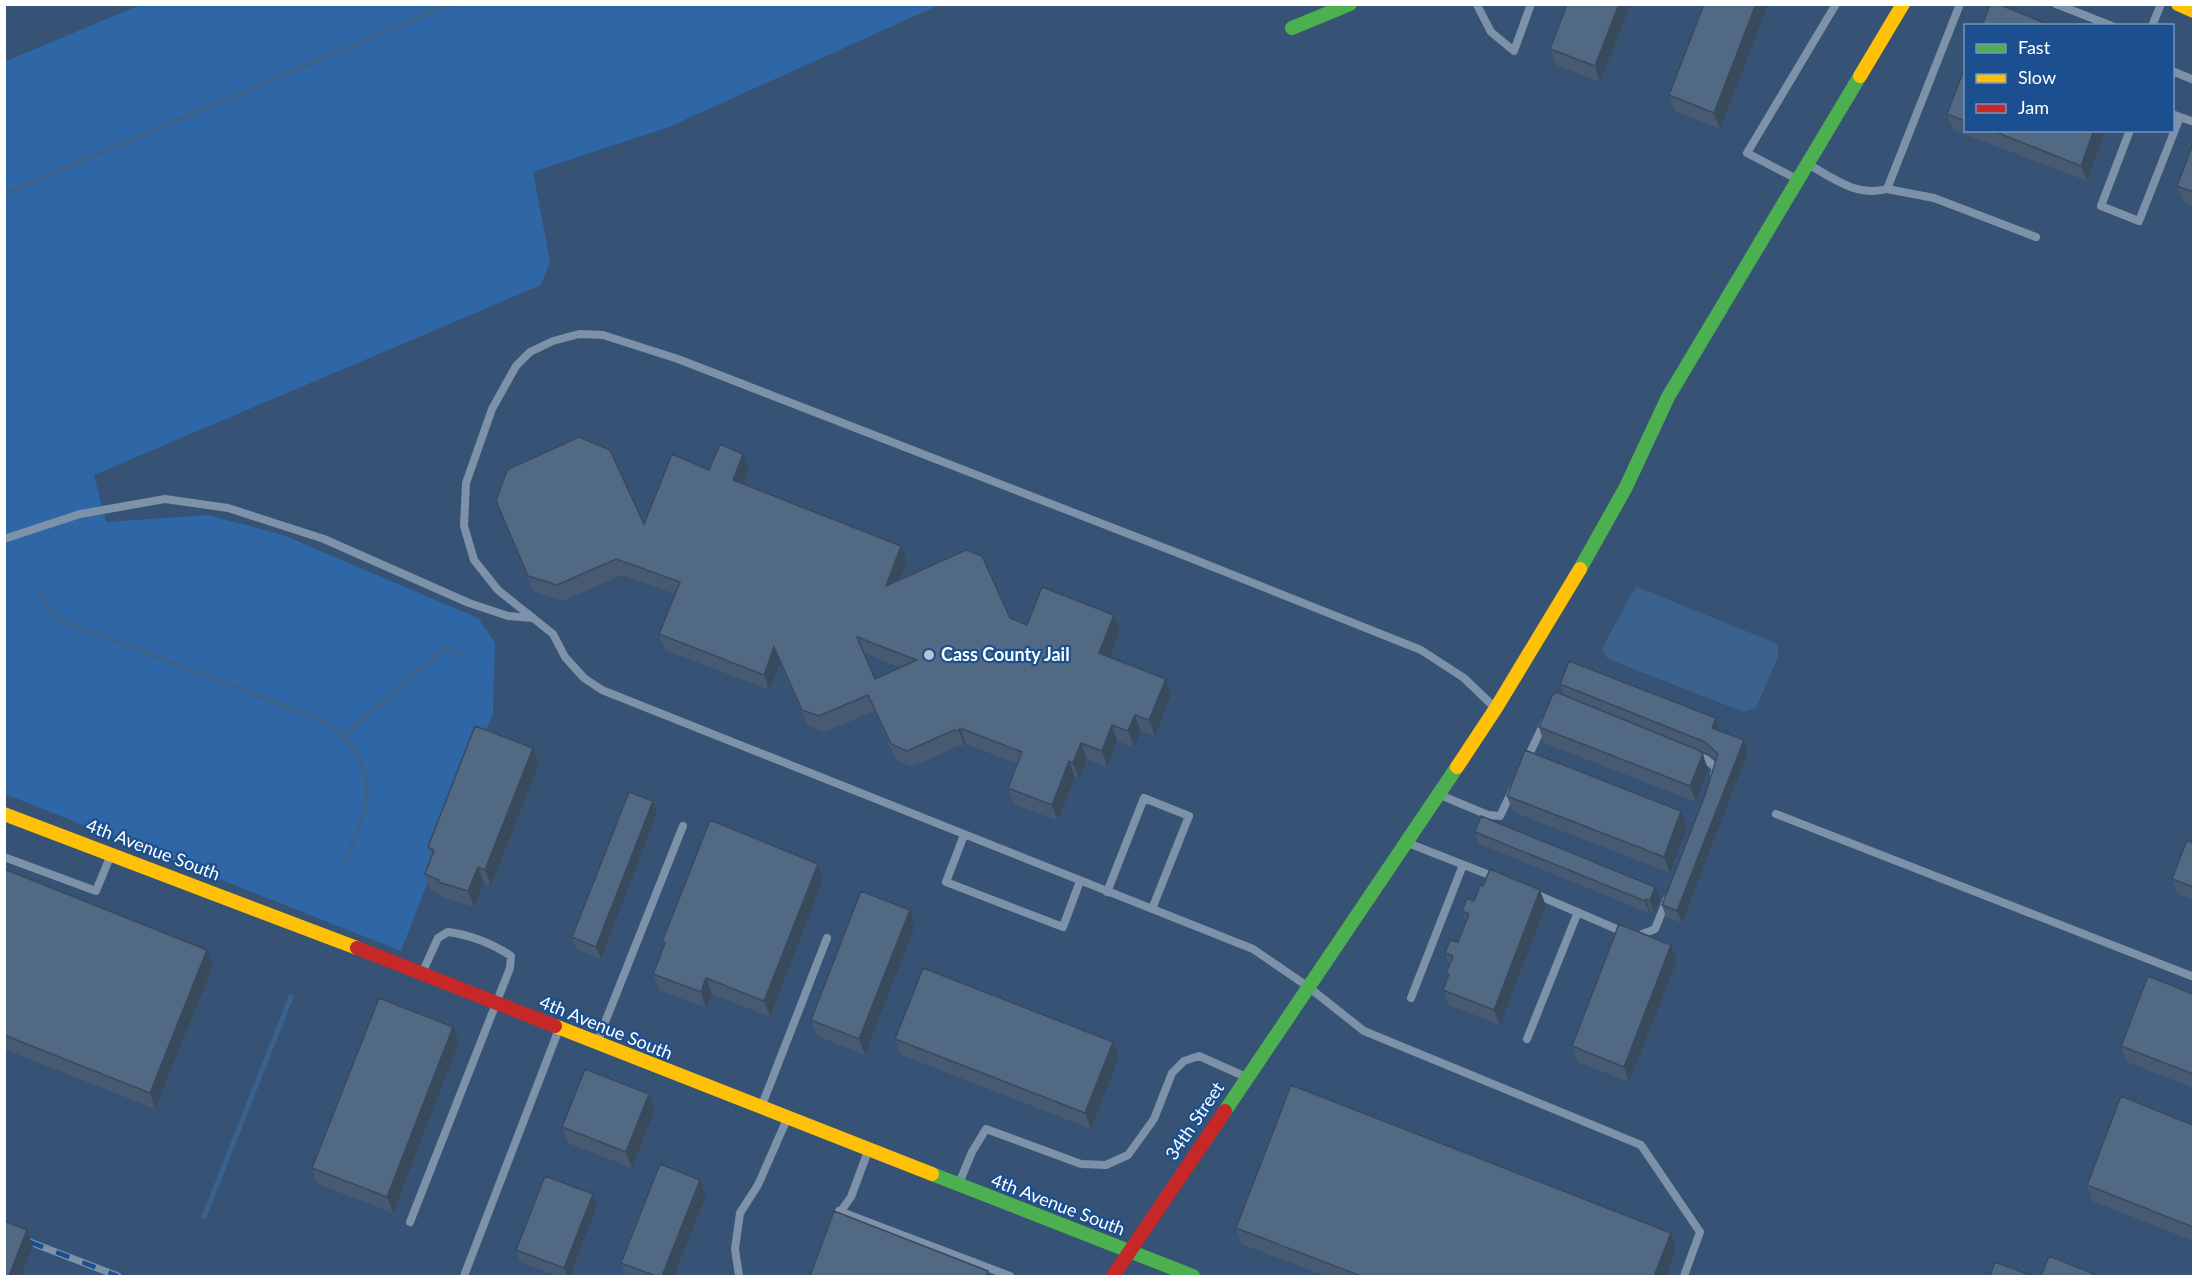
<svg xmlns="http://www.w3.org/2000/svg" width="2198" height="1281" font-family="Lato,sans-serif">
	<style>
		.green { fill: #2f66a5 }
		.water { fill: #3b618d }
		.lines { fill: none; stroke-linecap: round; stroke-linejoin: round }
		.stream { stroke: #3b618d; stroke-width: 5 }
		.lane { stroke: #7d92a8; stroke-width: 8 }
		.fast { stroke: #4caf50; stroke-width: 14 }
		.slow { stroke: #ffc107; stroke-width: 14 }
		.jam { stroke: #c62828; stroke-width: 14 }
		.rail-casing { stroke: #7e92a7; stroke-width: 7 }
		.rail { stroke: #1b4f8f; stroke-width: 4.5; stroke-dasharray: 14; stroke-linecap: butt }
		.wall { fill: #475a72; fill-rule: evenodd }
		.shaded-wall { fill: #394a5c }
		.building { fill: #526984; stroke: #394a5c; stroke-width: 1.5; fill-rule: evenodd }
		.poi-dot { fill: #b9c2ce; stroke: #1b4f8f; stroke-width: 2 }
		.labels { text-anchor: middle; stroke-width: 4.5; stroke-linejoin: round; paint-order: stroke }
		.poi-label { font-size: 18px; font-weight: bold; fill: #fff; stroke: #1b4f8f; text-anchor: start }
		.street-label { font-size: 18px; fill: #fff; stroke: #1b4f8f }
	</style>
	<rect width="100%" height="100%" fill="#365274"/>
	<path class="green" d="M 140,5 L 939,5 L 669,127 L 533,172 L 550,261 L 541,285 L 94,475 L 106,522 L 208,515 L 283,535 L 478,618 L 495,643 L 493,713 L 401,951 L 5,794 L 4,62 Z"/>
	<path class="water" d="M 1637,587 L 1773,642 L 1778,646 L 1778,657 L 1756,708 L 1744,712 L 1608,659 L 1602,649 L 1631,595 Z"/>
	<g class="lines">
		<path class="stream" d="M 4,194 L 450,4
			M 41,593 C 46,606 51,613 63,621 L 306,714 C 348,731 375,764 364,812 C 360,828 352,844 345,860
			M 343,736 L 445,648 L 466,656
			M 204,1217 L 291,997"/>
		<path class="lane" d="M 2056,4 L 2112,26
			M 1477,5 L 1491,32 L 1514,51 L 1531,4
			M 2152,26 L 2161,4
			M 2172,71 L 2194,80
			M 2180,117 L 2194,122
			M 2130,130 L 2101,206 L 2139,221 L 2180,117 L 2172,114
			M 1808,164 C 1834,179 1857,197 1887,189 L 1960,4
			M 1795,178 L 1747,153 L 1836,4
			M 1887,189 L 1934,198 L 2036,237
			M 4,539 L 80,514 L 165,499 L 228,508 L 324,539 L 469,603 L 508,616 L 533,618
			M 1493,706 L 1464,678 L 1421,650 L 1188,557 L 678,359 L 603,335 L 579,334 L 553,341 L 530,352 L 516,366 L 492,409 L 466,483 L 464,526 L 474,560 L 498,590 L 553,634 L 565,657 L 584,678 L 602,690 L 1253,949 L 1307,986 L 1364,1031 L 1641,1145 L 1700,1232 L 1684,1276
			M 1696,755 L 1707,760 L 1716,768 L 1714,775
			M 1526,761 L 1545,721
			M 1440,795 L 1488,815 L 1500,816 L 1513,789
			M 1776,814 L 2194,977
			M 964,835 L 946,882 L 1063,927 L 1080,881
			M 1408,843 L 1497,878
			M 4,857 L 96,891 L 110,857
			M 1107,892 L 1144,798 L 1189,816 L 1152,909
			M 1533,893 L 1635,937 L 1655,929 L 1667,899
			M 1411,998 L 1463,865
			M 1527,1039 L 1578,912
			M 598,1040 L 683,826
			M 762,1105 L 827,938
			M 960,1181 L 972,1152 L 986,1129 L 1081,1164 L 1106,1165 L 1128,1155 L 1154,1119 L 1172,1073 L 1184,1061 L 1199,1056 L 1246,1077
			M 839,1211 L 1010,1276
			M 838,1215 L 851,1197 L 868,1151
			M 410,1222 L 510,968 L 511,956 C 493,944 470,935 448,932 L 438,938 L 423,971
			M 464,1276 L 559,1029
			M 739,1276 L 735,1249 L 740,1213 L 758,1185 L 787,1119"/>
		<path class="fast" d="M 1292,28 L 1350,4
			M 1580,569 L 1626,487 L 1668,397 L 1860,76
			M 1225,1111 L 1457,767
			M 932,1174 L 1193,1276"/>
		<path class="slow" d="M 2178,4 L 2194,11
			M 1860,76 L 1903,4
			M 1457,767 L 1496,708 L 1580,569
			M 4,814 L 357,948
			M 555,1026 L 932,1174"/>
		<path class="jam" d="M 357,948 L 555,1026
			M 1113,1276 L 1225,1111"/>
		<g class="rail-casing">
			<path id="rail" d="M 4,1232 L 118,1276"/>
		</g>
		<use href="#rail" class="rail"/>
	</g>
	<path class="wall" d="M 1631,4 L 1600,82 L 1556,65 L 1550,49 Z
		M 1704,4 L 1720,129 L 1675,111 L 1669,95 Z
		M 1965,67 L 1965,130 L 2106,130 L 2087,181 L 1953,130 L 1947,114 Z
		M 2193,144 L 2193,206 L 2183,202 L 2177,186 Z
		M 743,454 L 749,470 L 743,484 L 901,546 L 907,562 L 900,580 L 1027,625 L 1120,631 L 1110,657 L 1171,695 L 1155,736 L 1141,731 L 1134,747 L 1117,741 L 1107,767 L 1087,759 L 1079,779 L 1075,777 L 1058,821 L 1014,804 L 1008,788 L 1018,764 L 966,744 L 965,747 L 960,745 L 912,767 L 896,760 L 874,711 L 825,732 L 808,726 L 780,663 L 769,690 L 665,650 L 659,634 L 675,594 L 622,575 L 563,601 L 534,592 L 502,517 L 496,501 L 644,524 L 709,470 ZM 864,653 L 901,668 L 875,679 Z
		M 1560,684 L 1716,718 L 1720,731 L 1748,752 L 1682,923 L 1666,917 L 1662,905 L 1705,795 L 1716,760 L 1709,754 L 1564,696 Z
		M 1539,727 L 1708,770 L 1696,802 L 1544,743 Z
		M 533,748 L 539,764 L 491,886 L 484,882 L 474,907 L 444,898 L 442,895 L 430,890 L 425,874 L 431,857 L 428,847 Z
		M 1507,796 L 1687,827 L 1670,873 L 1513,812 Z
		M 657,813 L 601,959 L 577,949 L 572,937 Z
		M 1475,832 L 1660,899 L 1654,913 L 1650,911 L 1649,913 L 1479,844 Z
		M 2193,843 L 2193,900 L 2178,894 L 2172,879 Z
		M 818,864 L 823,880 L 770,1017 L 712,994 L 706,1008 L 659,990 L 653,974 L 664,946 L 662,942 Z
		M 4,869 L 207,950 L 213,966 L 155,1109 L 4,1049 Z
		M 1474,901 L 1546,906 L 1500,1025 L 1449,1005 L 1443,990 L 1448,977 L 1446,973 L 1449,964 L 1445,953 L 1458,942 L 1466,922 L 1462,911 Z
		M 915,926 L 865,1055 L 817,1036 L 811,1020 Z
		M 1677,961 L 1629,1082 L 1578,1062 L 1572,1046 Z
		M 2193,994 L 2193,1088 L 2127,1062 L 2121,1046 Z
		M 895,1039 L 1113,1042 L 1119,1057 L 1091,1129 L 901,1055 Z
		M 459,1043 L 393,1213 L 318,1184 L 312,1168 Z
		M 655,1110 L 632,1168 L 568,1143 L 562,1127 Z
		M 2193,1125 L 2193,1241 L 2092,1201 L 2087,1185 Z
		M 706,1196 L 674,1276 L 626,1276 L 621,1263 Z
		M 597,1206 L 570,1276 L 558,1276 L 520,1262 L 516,1250 Z
		M 1236,1228 L 1671,1233 L 1676,1249 L 1666,1276 L 1326,1276 L 1241,1244 Z"/>
	<path class="shaded-wall" d="M 1619,4 L 1631,4 L 1600,82 L 1595,66 Z
		M 1756,4 L 1768,4 L 1720,129 L 1714,113 Z
		M 2094,130 L 2106,130 L 2087,181 L 2081,166 Z
		M 743,454 L 749,470 L 738,496 L 733,480 Z
		M 901,546 L 907,562 L 891,602 L 886,586 Z
		M 1114,615 L 1120,631 L 1105,669 L 1099,653 Z
		M 774,647 L 780,663 L 769,690 L 764,675 Z
		M 1166,679 L 1171,695 L 1155,736 L 1149,720 Z
		M 1135,715 L 1141,731 L 1134,747 L 1128,731 Z
		M 1716,718 L 1720,730 L 1717,740 L 1712,728 Z
		M 1112,725 L 1117,741 L 1107,767 L 1102,751 Z
		M 960,728 L 966,744 L 965,747 L 959,731 Z
		M 1744,740 L 1748,752 L 1682,923 L 1677,911 Z
		M 1081,743 L 1087,759 L 1079,779 L 1073,763 Z
		M 533,748 L 539,764 L 491,886 L 485,870 Z
		M 1703,754 L 1708,770 L 1696,802 L 1690,786 Z
		M 1069,761 L 1075,777 L 1058,821 L 1052,805 Z
		M 653,801 L 657,813 L 601,959 L 596,947 Z
		M 1681,811 L 1687,827 L 1670,873 L 1664,857 Z
		M 818,864 L 823,880 L 770,1017 L 764,1001 Z
		M 478,867 L 484,882 L 474,907 L 468,891 Z
		M 1655,887 L 1660,899 L 1654,913 L 1650,901 Z
		M 1540,890 L 1546,906 L 1500,1025 L 1494,1010 Z
		M 1646,899 L 1650,911 L 1649,913 L 1645,901 Z
		M 910,910 L 915,926 L 865,1055 L 859,1039 Z
		M 1671,945 L 1677,961 L 1629,1082 L 1624,1067 Z
		M 207,950 L 213,966 L 155,1109 L 150,1093 Z
		M 706,978 L 712,994 L 706,1008 L 701,992 Z
		M 453,1027 L 459,1043 L 393,1213 L 387,1197 Z
		M 1113,1042 L 1119,1057 L 1091,1129 L 1085,1113 Z
		M 649,1094 L 655,1110 L 632,1168 L 626,1152 Z
		M 700,1180 L 706,1196 L 674,1276 L 662,1276 Z
		M 593,1194 L 597,1206 L 570,1276 L 567,1276 L 564,1268 Z
		M 27,1230 L 33,1246 L 21,1276 L 9,1276 Z
		M 1671,1233 L 1676,1249 L 1666,1276 L 1654,1276 Z"/>
	<path class="building" d="M 1567,4 L 1619,4 L 1595,66 L 1550,49 Z
		M 1704,4 L 1756,4 L 1714,113 L 1669,95 Z
		M 1990,4 L 1998,4 L 2052,26 L 1982,26 Z
		M 1965,67 L 1965,121 L 1947,114 Z
		M 1991,130 L 2094,130 L 2081,166 Z
		M 2193,144 L 2193,192 L 2177,186 Z
		M 579,437 L 610,450 L 644,524 L 672,454 L 709,470 L 720,444 L 743,454 L 733,480 L 901,546 L 886,586 L 966,550 L 982,556 L 1010,618 L 1027,625 L 1042,587 L 1114,615 L 1099,653 L 1166,679 L 1149,720 L 1135,715 L 1128,731 L 1112,725 L 1102,751 L 1081,743 L 1073,763 L 1069,761 L 1052,805 L 1008,788 L 1022,752 L 960,728 L 959,731 L 954,730 L 907,751 L 891,744 L 868,695 L 819,716 L 802,710 L 774,647 L 764,675 L 659,634 L 680,582 L 616,559 L 557,585 L 528,576 L 496,501 L 507,470 ZM 857,637 L 917,660 L 875,679 Z
		M 1569,661 L 1716,718 L 1712,728 L 1744,740 L 1677,911 L 1662,905 L 1705,795 L 1718,754 L 1705,742 L 1560,684 Z
		M 1556,692 L 1698,750 L 1703,754 L 1690,786 L 1539,727 L 1552,696 Z
		M 475,726 L 533,748 L 485,870 L 478,867 L 468,891 L 438,882 L 439,880 L 425,874 L 434,850 L 428,847 Z
		M 1525,750 L 1681,811 L 1664,857 L 1507,796 Z
		M 629,792 L 653,801 L 596,947 L 572,937 Z
		M 1481,816 L 1655,887 L 1650,901 L 1646,899 L 1645,901 L 1475,832 Z
		M 710,820 L 818,864 L 764,1001 L 706,978 L 701,992 L 653,974 L 665,943 L 662,942 Z
		M 2187,840 L 2193,843 L 2193,887 L 2172,879 Z
		M 4,869 L 207,950 L 150,1093 L 4,1035 Z
		M 1490,869 L 1540,890 L 1494,1010 L 1443,990 L 1449,974 L 1446,973 L 1453,956 L 1445,953 L 1450,940 L 1458,942 L 1469,914 L 1462,911 L 1467,898 L 1474,901 L 1480,885 L 1483,886 Z
		M 861,891 L 910,910 L 859,1039 L 811,1020 Z
		M 1619,924 L 1671,945 L 1624,1067 L 1572,1046 Z
		M 923,968 L 1113,1042 L 1085,1113 L 895,1039 Z
		M 2148,976 L 2193,994 L 2193,1074 L 2121,1046 Z
		M 379,998 L 453,1027 L 387,1197 L 312,1168 Z
		M 585,1069 L 649,1094 L 626,1152 L 562,1127 Z
		M 1291,1085 L 1671,1233 L 1654,1276 L 1361,1276 L 1236,1228 Z
		M 2121,1096 L 2193,1125 L 2193,1227 L 2087,1185 Z
		M 660,1164 L 700,1180 L 662,1276 L 656,1276 L 621,1263 Z
		M 545,1176 L 593,1194 L 564,1268 L 516,1250 Z
		M 834,1211 L 988,1271 L 986,1276 L 810,1276 Z
		M 4,1221 L 27,1230 L 9,1276 L 4,1276 Z
		M 2049,1256 L 2094,1274 L 2093,1276 L 2041,1276 Z
		M 1995,1262 L 2032,1276 L 1990,1276 Z"/>
	<circle class="poi-dot" cx="929" cy="655" r="6"/>
	<g class="labels">
		<g class="poi-label">
			<text x="941" y="661">Cass County Jail</text>
		</g>
		<g class="street-label">
			<text transform="translate(153 850) rotate(21)" y="6">4th Avenue South</text>
			<text transform="translate(606 1028) rotate(22)" y="6">4th Avenue South</text>
			<text transform="translate(1195 1121) rotate(-56)" y="6">34th Street</text>
			<text transform="translate(1058 1205) rotate(21)" y="6">4th Avenue South</text>
		</g>
	</g>
	<rect width="2198" height="1281" fill="none" stroke="#ffffff" stroke-width="12"/>
	<rect x="1964" y="24" width="210" height="108" fill="#1b4f8f" stroke="#7695bc" stroke-width="1.5"/>
	<rect x="1976" y="44" width="30" height="9" fill="#4caf50" stroke="#7695bc" stroke-width="1.5"/>
	<text x="2018" y="54" font-size="18" fill="#ffffff">Fast</text>
	<rect x="1976" y="74" width="30" height="9" fill="#ffc107" stroke="#7695bc" stroke-width="1.5"/>
	<text x="2018" y="84" font-size="18" fill="#ffffff">Slow</text>
	<rect x="1976" y="104" width="30" height="9" fill="#c62828" stroke="#7695bc" stroke-width="1.5"/>
	<text x="2018" y="114" font-size="18" fill="#ffffff">Jam</text>
</svg>
